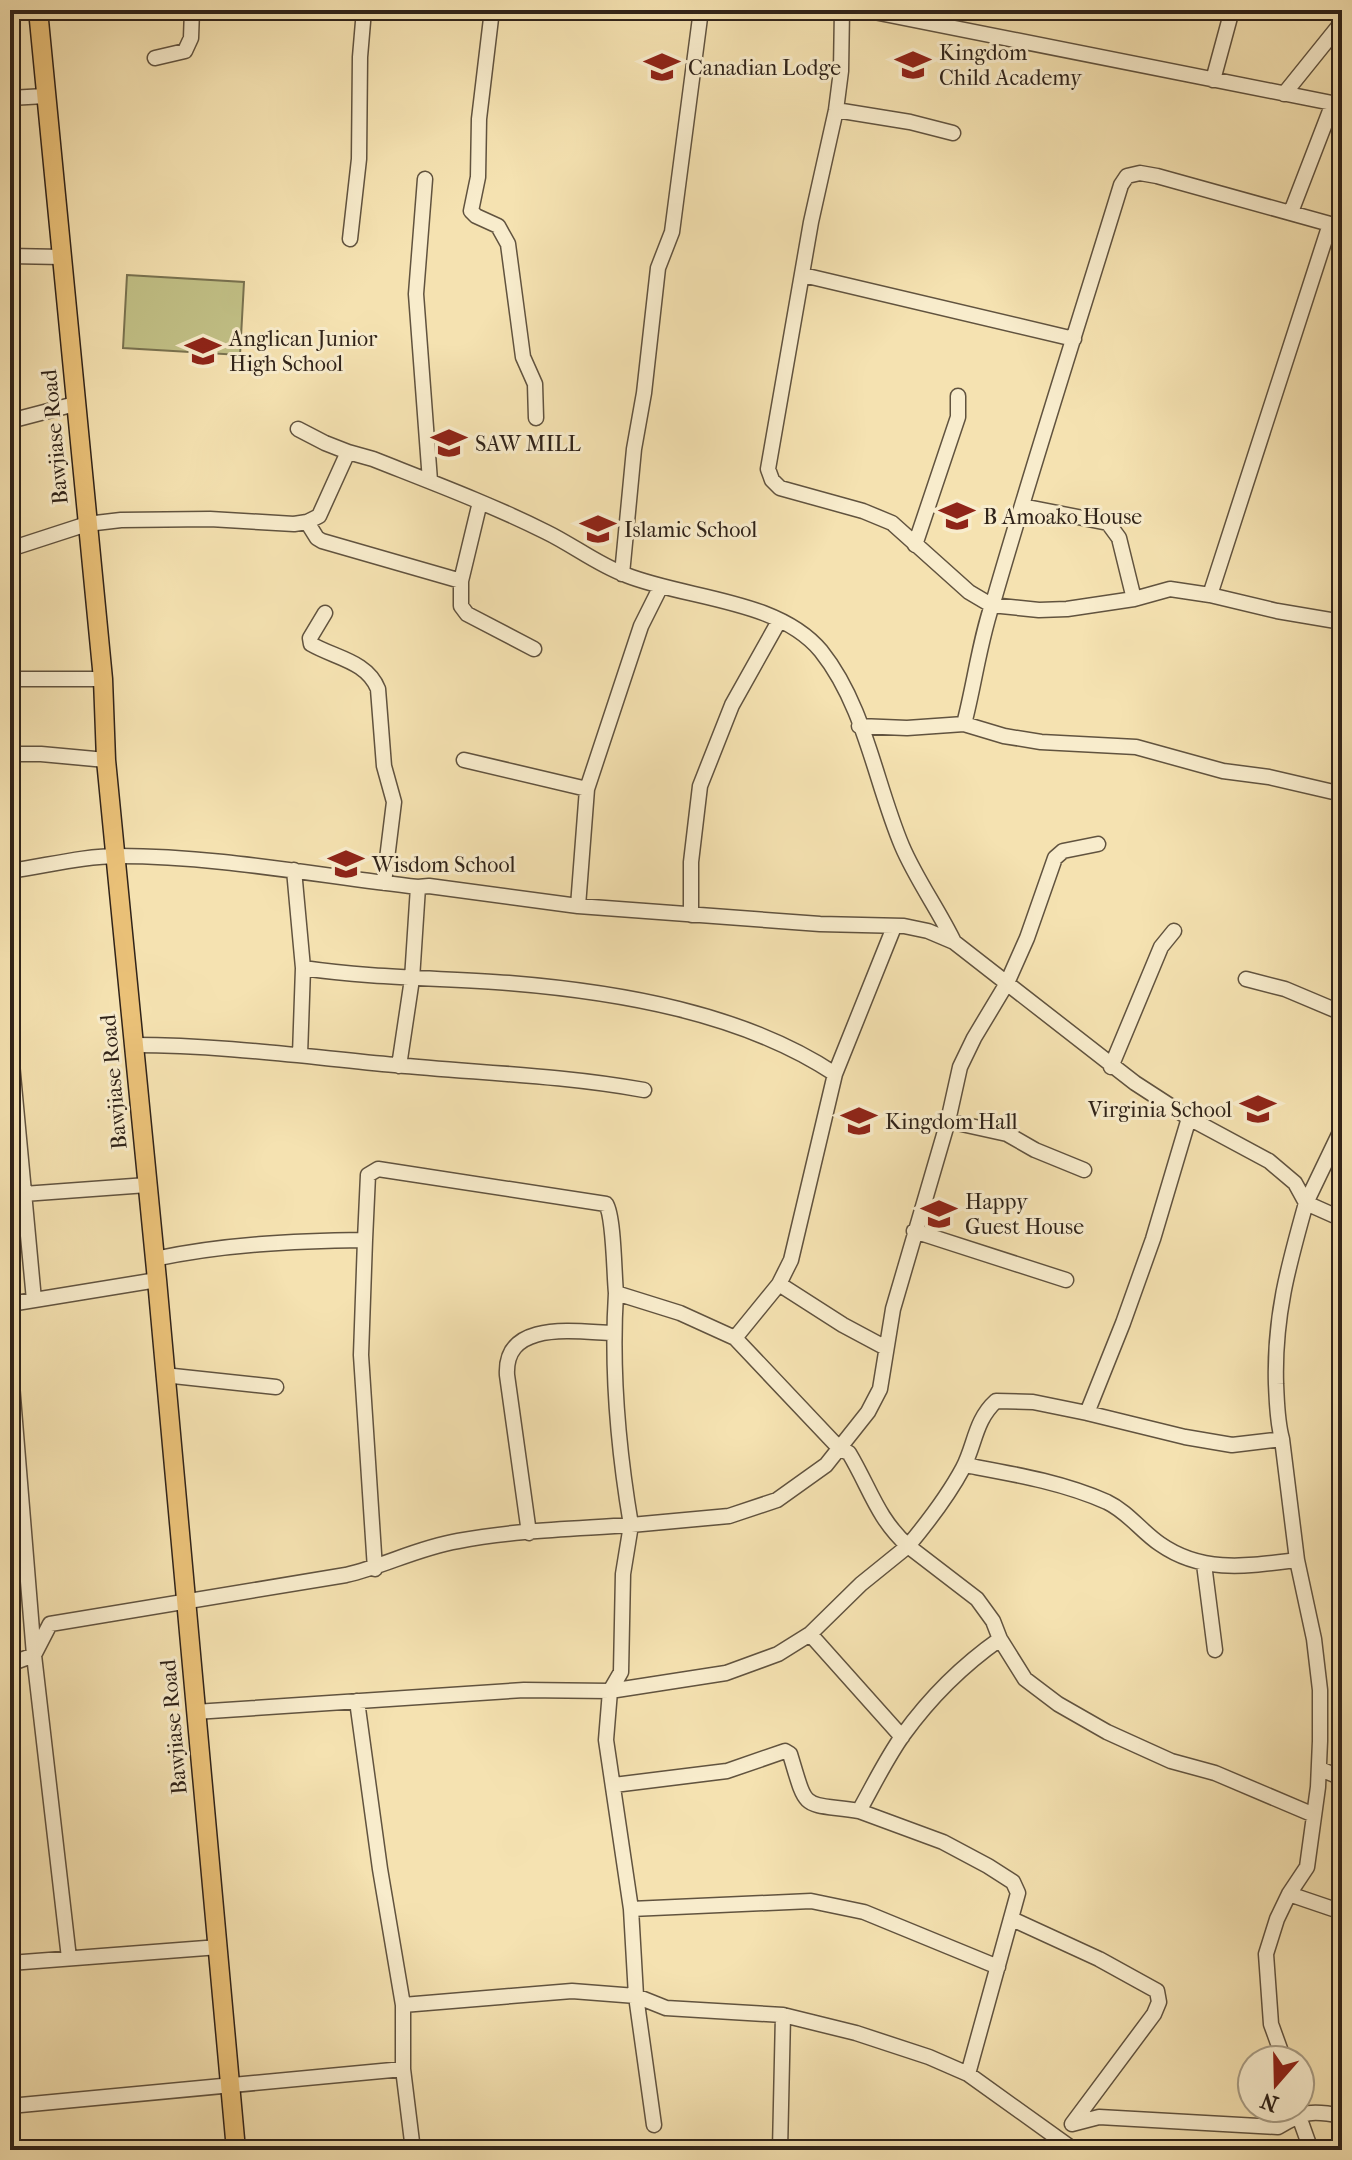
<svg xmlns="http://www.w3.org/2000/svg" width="1352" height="2160" font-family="'IM FELL French Canon',serif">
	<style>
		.green { fill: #c2c187; stroke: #797250; stroke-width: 2 }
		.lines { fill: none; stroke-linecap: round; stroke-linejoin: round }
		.minor-casing { stroke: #61533f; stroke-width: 17 }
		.major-casing { stroke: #302319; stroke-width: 21 }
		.minor { stroke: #f8eccc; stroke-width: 14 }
		.major { stroke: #eac178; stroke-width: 18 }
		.labels { text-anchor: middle; stroke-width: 6; stroke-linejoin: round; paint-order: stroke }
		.poi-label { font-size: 22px; fill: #302319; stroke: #f8eccc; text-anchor: start }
		.street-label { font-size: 22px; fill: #302319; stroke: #f8eccc }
	</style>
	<rect width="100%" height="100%" fill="#f5e2b1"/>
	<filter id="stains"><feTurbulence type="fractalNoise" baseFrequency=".0025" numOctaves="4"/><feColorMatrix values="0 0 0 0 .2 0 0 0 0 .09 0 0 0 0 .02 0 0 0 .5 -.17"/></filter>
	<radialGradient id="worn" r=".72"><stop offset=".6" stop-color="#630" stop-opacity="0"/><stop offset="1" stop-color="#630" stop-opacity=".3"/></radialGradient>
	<path class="green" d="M 127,275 L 244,282 L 240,355 L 123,348 Z"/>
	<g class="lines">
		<g class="minor-casing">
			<path id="minor" d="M 492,10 L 479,119 L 478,177 L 471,211 L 476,216 L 498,226 L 508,244 L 523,357 L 535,384 L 536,418
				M 842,10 L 841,71 L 836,110 L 811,222 L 768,469 L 772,480 L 780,488 L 863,511 L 892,523 L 969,592 L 991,605 L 1039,610 L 1067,609 L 1134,599 L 1170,589 L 1210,595 L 1330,224 L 1157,176 L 1140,173 L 1127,176 L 1121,185 C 1079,322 1035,458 995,596 C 980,637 975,682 964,724
				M 864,10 L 1342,105
				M 155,58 L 185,51 L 191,38 L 192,10
				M 1213,80 L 1232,10
				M 1284,94 L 1342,22
				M 10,98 L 45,96
				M 836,110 L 910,122 L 953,133
				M 425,179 L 416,294 L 430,481
				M 1291,212 L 1333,103
				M 350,239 L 359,159 L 360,57 L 364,10
				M 10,256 L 62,257
				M 803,275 L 1074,339
				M 10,421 L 75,404
				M 298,429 L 325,443 L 348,452
				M 480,502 L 461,581 L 461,606 L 467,614 L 534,649
				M 1022,506 L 1108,523 L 1119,538 L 1134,599
				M 307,522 L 317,538 L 322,541 L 461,581
				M 915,545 L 958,417 L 958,396
				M 10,549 L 87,524 L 121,520 L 210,519 L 294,524 L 307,522 L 319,516 L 348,452 L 373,459 C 431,482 490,504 546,532 C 573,545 598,565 626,575 C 686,599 778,599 821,651 C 865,706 875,782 902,846 C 916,879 938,909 954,942
				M 622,574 L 634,449 L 644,393 L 658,268 L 672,232 L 701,10
				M 1210,595 L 1277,611 L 1342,622
				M 325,613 L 310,638 L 311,644 C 335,658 367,661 378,689 L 384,766 L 394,802 L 384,883
				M 10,679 L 103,679
				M 859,726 L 907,728 L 964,724 L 1004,736 L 1041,742 L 1136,747 L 1223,771 L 1269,777 L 1342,794
				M 10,754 L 41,754 L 106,760
				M 464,760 L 587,789
				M 294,870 L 303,968 C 371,978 440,978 509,983 C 619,992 743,1013 835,1074 L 894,927
				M 10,871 C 46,866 83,856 119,856 C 219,856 319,876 418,887 L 429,886 L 578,906 L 820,924 L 904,926 L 928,931 L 954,942 L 1135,1083 L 1189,1118 L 1269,1161 L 1295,1183 L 1306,1203 L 1342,1128
				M 578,906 L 587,789 L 641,626 L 660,588
				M 691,915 L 691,862 L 700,786 L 732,705 L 779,621
				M 1246,979 L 1285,989 L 1342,1013
				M 10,1042 L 34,1300
				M 134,1045 C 222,1045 308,1057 395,1065 C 478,1073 561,1075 644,1090
				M 300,1055 L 303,968
				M 399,1066 L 412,979 L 418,887
				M 1111,1067 L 1161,947 L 1174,931
				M 1189,1118 L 1153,1239 L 1123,1323 L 1087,1413 L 1033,1402 L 996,1401 C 975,1420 975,1445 963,1468 C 948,1496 928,1522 908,1546 L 977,1599 L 993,1621 L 1000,1639 L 1025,1679 L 1058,1704 L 1107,1732 L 1171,1761 L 1215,1773 L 1314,1815
				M 948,1121 L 1007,1134 L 1035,1150 L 1084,1170
				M 10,1195 L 147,1185
				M 914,1231 L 1066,1280
				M 365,1240 L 361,1355 L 375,1569
				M 154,1259 C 224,1244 294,1241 365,1240 L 368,1175 L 378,1169 L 606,1204 C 614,1217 614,1274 616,1293 L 680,1313 L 735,1338 L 779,1284 L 791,1260 L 835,1074
				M 779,1284 L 843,1325 L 886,1348
				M 616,1293 C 611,1371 618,1448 631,1525 L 729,1516 L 777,1500 L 826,1465 L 868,1412 L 880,1389 L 893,1309 L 948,1121 L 960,1067 L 974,1038 L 1007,983 L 1027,938 L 1055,858 L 1063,851 L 1098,844
				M 10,1304 L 157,1280
				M 10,1360 L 34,1655 L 69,1958
				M 164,1375 L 276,1387
				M 1087,1413 L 1185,1437 L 1232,1445 L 1282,1439 C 1277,1421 1277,1403 1276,1384 C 1274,1317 1288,1267 1306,1203 L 1342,1219
				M 965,1465 C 1013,1474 1062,1482 1107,1502 C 1128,1512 1142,1532 1160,1544 C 1203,1574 1248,1566 1297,1560 L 1282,1439
				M 529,1533 L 507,1375 C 504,1319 577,1332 613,1333
				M 1204,1564 L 1215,1650
				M 810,1634 L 902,1737
				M 10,1664 L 34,1655 L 50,1624 L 346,1575 C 385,1566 417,1548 458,1541 C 515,1530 574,1529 631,1525 L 623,1574 L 621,1672 L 610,1691 L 524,1690 L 195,1712
				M 357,1701 L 380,1869 L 403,2005 L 403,2069 L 413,2150
				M 1320,1769 L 1342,1778
				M 614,1785 L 727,1771 L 785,1751 L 790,1754 C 808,1813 800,1802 859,1811
				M 1289,1894 L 1342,1912
				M 631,1909 L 811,1901 L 864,1912 L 998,1967
				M 1012,1919 L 1099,1959 L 1157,1991 L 1159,2002 L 1154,2014 L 1072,2124
				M 10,1963 L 219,1947
				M 403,2005 L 572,1991 L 636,1996 L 666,2008 L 783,2015 L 856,2033 L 929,2057 L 968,2074 L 1074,2150
				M 1284,2060 L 1271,2024 L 1266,1954 L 1277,1919 L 1289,1894 L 1307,1867 L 1318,1787 L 1320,1741 L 1320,1690 L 1314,1639 L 1297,1560
				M 968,2074 L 1018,1893 L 1013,1882 L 988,1866 L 943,1842 L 859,1811 C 873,1786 886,1759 903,1735 C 929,1699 963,1665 1000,1639
				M 10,2106 L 403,2069
				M 1296,2108 L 1311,2150
				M 1072,2124 L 1099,2117 L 1278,2127 C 1304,2111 1312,2110 1342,2116
				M 654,2125 L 636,1996 L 631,1909 L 606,1740 L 610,1691 L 726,1673 L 778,1654 L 810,1634 L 861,1584 L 908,1546 C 877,1518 870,1488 849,1453 L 840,1449 L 735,1338
				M 780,2150 L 783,2015"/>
		</g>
		<g class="major-casing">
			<path id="major" d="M 38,10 L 103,679 L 106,760 L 157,1280 L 236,2150"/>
		</g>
		<use href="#minor" class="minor"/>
		<use href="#major" class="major"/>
	</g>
	<defs>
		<g id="school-bare" transform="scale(2.76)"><path d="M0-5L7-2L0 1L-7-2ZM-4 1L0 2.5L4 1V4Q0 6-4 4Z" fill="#8f2418" stroke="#f8eccc" stroke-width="2.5" paint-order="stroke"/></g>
	</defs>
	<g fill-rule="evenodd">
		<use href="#school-bare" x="913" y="65"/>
		<use href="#school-bare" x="662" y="67"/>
		<use href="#school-bare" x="203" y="351"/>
		<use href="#school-bare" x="449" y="443"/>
		<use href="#school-bare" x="957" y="516"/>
		<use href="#school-bare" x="598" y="529"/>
		<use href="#school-bare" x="346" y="864"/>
		<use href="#school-bare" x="1258" y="1109"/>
		<use href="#school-bare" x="859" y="1121"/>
		<use href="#school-bare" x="939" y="1214"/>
	</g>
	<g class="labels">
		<g class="poi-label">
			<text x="939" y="60">Kingdom<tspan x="939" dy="25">Child Academy</tspan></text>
			<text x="688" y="75">Canadian Lodge</text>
			<text x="229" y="346">Anglican Junior<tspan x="229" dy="25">High School</tspan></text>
			<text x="475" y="451">SAW MILL</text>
			<text x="983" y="524">B Amoako House</text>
			<text x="624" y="537">Islamic School</text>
			<text x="372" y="872">Wisdom School</text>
			<text x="1232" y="1117" text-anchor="end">Virginia School</text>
			<text x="885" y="1129">Kingdom Hall</text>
			<text x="965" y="1209">Happy<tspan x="965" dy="25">Guest House</tspan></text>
		</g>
		<g class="street-label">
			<text transform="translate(54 437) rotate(-95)" y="8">Bawjiase Road</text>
			<text transform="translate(113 1082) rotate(-95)" y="8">Bawjiase Road</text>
			<text transform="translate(173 1727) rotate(-95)" y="8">Bawjiase Road</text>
		</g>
	</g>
	<rect width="1352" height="2160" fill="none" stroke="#f5e2b1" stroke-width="40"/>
	<rect x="12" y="12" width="1328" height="2136" fill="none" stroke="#302319" stroke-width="4"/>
	<rect x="20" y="20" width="1312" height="2120" fill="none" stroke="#302319" stroke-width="2"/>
	<g transform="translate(1276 2084) rotate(200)"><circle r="38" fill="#f8eccc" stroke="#a89c84" stroke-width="2"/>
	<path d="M0-6L14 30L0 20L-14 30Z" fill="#8f2418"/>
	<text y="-12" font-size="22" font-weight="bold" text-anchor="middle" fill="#302319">N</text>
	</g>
	<rect width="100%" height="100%" filter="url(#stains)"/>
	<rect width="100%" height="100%" fill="url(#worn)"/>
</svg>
